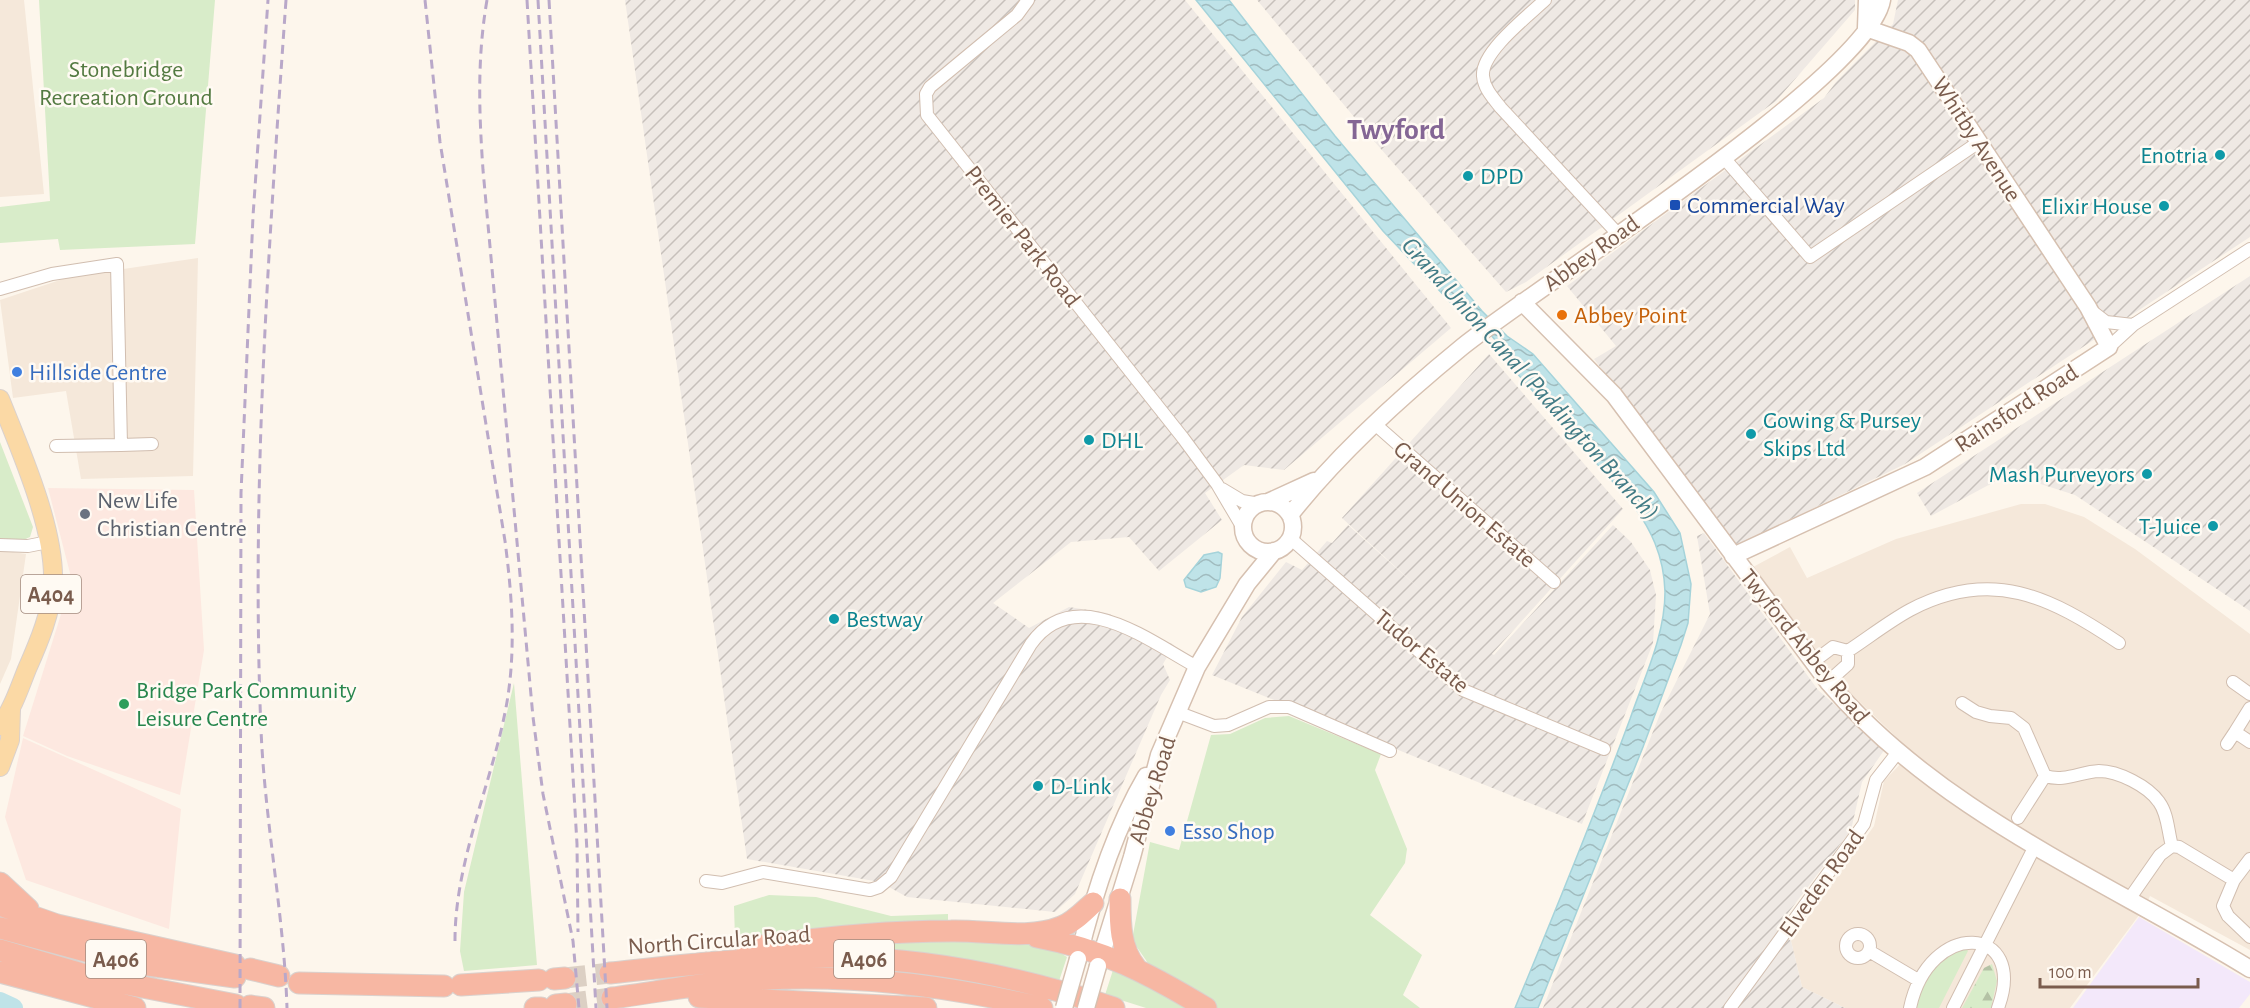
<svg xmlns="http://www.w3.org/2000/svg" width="2250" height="1008" font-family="'Alegreya Sans',sans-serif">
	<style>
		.residential { fill: #f5e8da }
		.commercial { fill: #fde8e0 }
		.industrial { fill: url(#industrial-furrows) }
		.education { fill: #f3e8fa }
		.green { fill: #d8ecc9 }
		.forest { fill: url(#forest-firs) }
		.water { fill: url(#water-waves); stroke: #a5d3da; stroke-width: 1.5 }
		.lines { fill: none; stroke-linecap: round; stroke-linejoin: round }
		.river { stroke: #bfe3e8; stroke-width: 20 }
		.highway-tunnel { stroke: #dcd0c4; stroke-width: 21; stroke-dasharray: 21 10; stroke-linecap: butt }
		.street-casing { stroke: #d1beb0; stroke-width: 14 }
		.secondary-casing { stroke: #d6c0b0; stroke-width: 19 }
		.primary-casing { stroke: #dad1cd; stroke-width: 20 }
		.highway-casing { stroke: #dad1cd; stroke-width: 23 }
		.street { stroke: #fff; stroke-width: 12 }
		.secondary { stroke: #fff; stroke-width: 16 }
		.primary { stroke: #fbd9a5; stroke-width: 18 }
		.highway { stroke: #f7b7a3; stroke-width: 21 }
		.rail { stroke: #b9a8c9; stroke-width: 3; stroke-dasharray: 9 6; stroke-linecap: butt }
		.secondary-bridge-casing { stroke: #d6c0b0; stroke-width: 19; stroke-linecap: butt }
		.secondary-bridge { stroke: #fff; stroke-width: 16 }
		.culture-dot { fill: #0f9aa8; stroke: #fffaf3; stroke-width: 2 }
		.transit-dot { fill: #1a4fb4; stroke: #fffaf3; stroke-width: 2 }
		.food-dot { fill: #e8710a; stroke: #fffaf3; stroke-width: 2 }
		.shop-dot { fill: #3f7fe0; stroke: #fffaf3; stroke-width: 2 }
		.worship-dot { fill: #6b7280; stroke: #fffaf3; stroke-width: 2 }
		.leisure-dot { fill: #2e9e5b; stroke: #fffaf3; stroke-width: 2 }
		.labels { text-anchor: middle; stroke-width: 5; stroke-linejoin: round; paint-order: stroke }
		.shield { fill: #fffaf3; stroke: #a28b7f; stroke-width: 1.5 }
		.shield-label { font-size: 22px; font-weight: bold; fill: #7a5c4d }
		.park-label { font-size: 24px; fill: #537a41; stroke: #fffaf3 }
		.street-label { font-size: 24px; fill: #7a5c4d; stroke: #fffaf3 }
		.culture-label { font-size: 24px; fill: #0d838f; stroke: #fffaf3; text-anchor: start }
		.transit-label { font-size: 24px; fill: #164399; stroke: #fffaf3; text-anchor: start }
		.food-label { font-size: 24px; fill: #c56008; stroke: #fffaf3; text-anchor: start }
		.shop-label { font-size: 24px; fill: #366cbe; stroke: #fffaf3; text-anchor: start }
		.worship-label { font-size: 24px; fill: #5b616d; stroke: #fffaf3; text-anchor: start }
		.leisure-label { font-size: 24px; fill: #27864d; stroke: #fffaf3; text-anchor: start }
		.water-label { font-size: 26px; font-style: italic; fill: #437c86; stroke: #fffaf3 }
		.district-label { font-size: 30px; font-weight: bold; fill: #846695; stroke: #fffaf3 }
	</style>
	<defs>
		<pattern id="industrial-furrows" width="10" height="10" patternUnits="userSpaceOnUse" patternTransform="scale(1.5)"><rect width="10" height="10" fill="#efe9e4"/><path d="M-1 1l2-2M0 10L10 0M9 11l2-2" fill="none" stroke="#c7c0bb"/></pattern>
		<pattern id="forest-firs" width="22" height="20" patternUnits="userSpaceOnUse" patternTransform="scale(1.5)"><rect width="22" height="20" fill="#d8ecc9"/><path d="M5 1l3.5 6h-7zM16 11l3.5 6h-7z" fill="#b4c2a5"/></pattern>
		<pattern id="water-waves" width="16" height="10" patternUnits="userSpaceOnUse" patternTransform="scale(1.5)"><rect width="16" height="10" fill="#bfe3e8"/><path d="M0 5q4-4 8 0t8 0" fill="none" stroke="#a0bbbe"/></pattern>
	</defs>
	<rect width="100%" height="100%" fill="#fdf6ec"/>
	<path class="residential" d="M 0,0 L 24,0 L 44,194 L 0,197 Z
		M 198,258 L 193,476 L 81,479 L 66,391 L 13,398 L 0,300 L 69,277 Z
		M 2021,504 L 2045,504 L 2084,517 L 2135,549 L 2250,634 L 2250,950 L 2150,896 L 2145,907 L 2070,1008 L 1845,1008 L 1802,987 L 1791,941 L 1874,826 L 1884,781 L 1912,752 L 1846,689 L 1753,567 L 1790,547 L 1807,578 L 1896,539 Z
		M 0,550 L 26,554 L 11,659 L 0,684 Z"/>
	<path class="commercial" d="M 48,488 L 194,490 L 204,650 L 180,795 L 67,756 L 23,736 L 67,595 L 70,573 Z
		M 23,738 L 181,809 L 169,929 L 26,880 L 5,817 Z"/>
	<path class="industrial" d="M 625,0 L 1185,0 L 1451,328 L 1284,470 L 1244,465 L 1205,493 L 1222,520 L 1159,571 L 1129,537 L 1071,542 L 993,603 L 1029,628 L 1069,607 L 1107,613 L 1174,645 L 1163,664 L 1170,680 L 1161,695 L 1075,894 L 1055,912 L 907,897 L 880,882 L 747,859 Z
		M 1257,0 L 1855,0 L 1855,10 L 1776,101 L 1526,282 L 1506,292 L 1374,141 Z
		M 1898,0 L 2250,0 L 2250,237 L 1905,464 L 1737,545 L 1594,359 L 1616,346 L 1567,286 L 1824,98 L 1836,82 L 1893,24 Z
		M 2250,276 L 2250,611 L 2075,495 L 2009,474 L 1931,516 L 1917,493 Z
		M 1489,354 L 1623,509 L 1492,654 L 1494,655 L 1613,525 L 1631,542 L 1650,570 L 1656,595 L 1653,643 L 1582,824 L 1212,675 L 1242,617 L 1286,562 L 1302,570 L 1327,541 L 1332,543 L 1348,525 L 1423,592 L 1342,518 Z
		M 1704,533 L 1818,690 L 1885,749 L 1862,782 L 1851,830 L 1776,929 L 1791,941 L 1802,987 L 1845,1008 L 1543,1008 L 1660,714 L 1710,614 L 1697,536 Z"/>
	<path class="education" d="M 2139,917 L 2250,982 L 2250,994 L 2239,1008 L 2073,1008 Z"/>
	<path class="green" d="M 39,0 L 215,0 L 195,244 L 60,250 L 58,239 L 0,243 L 0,207 L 50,201 Z
		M 0,442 L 33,527 L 30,537 L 21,541 L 0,538 Z
		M 514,683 L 537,965 L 464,971 L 460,951 L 464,892 Z
		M 1289,716 L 1381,754 L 1375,770 L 1407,849 L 1405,863 L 1370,915 L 1422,955 L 1403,995 L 1420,1008 L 1206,1008 L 1159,979 L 1132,940 L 1150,842 L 1179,850 L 1211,735 L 1230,734 L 1265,718 Z
		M 769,895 L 816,897 L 891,916 L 948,914 L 948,920 L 735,939 L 734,906 Z
		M 951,939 C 988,941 1035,936 1067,957 L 1059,981 C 988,961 918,953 845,948 L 845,943 Z
		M 1966,948 L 1968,951 L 1939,1008 L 1917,1008 C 1920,979 1940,958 1966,948 Z
		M 1113,970 L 1193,1008 L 1146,1008 L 1105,995 Z"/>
	<path class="forest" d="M 1992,964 L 1997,981 L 1991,1008 L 1962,1008 L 1984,968 Z"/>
	<path class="water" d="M 1196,0 L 1229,0 L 1335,136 L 1482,311 L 1507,336 L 1533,354 L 1654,492 L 1680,533 L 1691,584 L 1688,623 L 1681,645 L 1643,747 L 1538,1008 L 1515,1008 C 1555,912 1594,816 1630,719 C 1644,678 1665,636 1665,592 C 1664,556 1651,528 1629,500 L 1515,371 L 1496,341 L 1466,306 L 1454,306 L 1383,231 Z
		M 1218,552 L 1222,554 L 1220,578 L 1216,587 L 1201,592 L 1186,587 L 1184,580 L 1204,555 Z"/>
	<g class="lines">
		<path class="river" d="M 0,1002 L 13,1008"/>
		<path class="highway-tunnel" d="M 565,978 L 610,973
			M 566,1004 L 612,998"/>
		<g class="street-casing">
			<path id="street" d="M 1028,0 L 1017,15 L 930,87 L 926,94 L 927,115 L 1183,438 L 1217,484 L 1243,528
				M 1545,0 C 1528,16 1481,52 1483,76 C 1484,89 1494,99 1501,108 L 1618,234
				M 1724,158 L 1810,257 L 1979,142
				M 0,289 L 52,274 L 117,264 L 121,445 L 56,446
				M 2093,312 L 2106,322 L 2133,325
				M 2109,347 L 2133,325 L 2250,249
				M 1376,425 L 1554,582
				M 121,445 L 152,444
				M 1222,489 L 1242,501 L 1260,504
				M 1290,538 L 1463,690 L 1604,749
				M 0,545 L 28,546 L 48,542
				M 1813,662 L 1833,647 L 1848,651 C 1868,638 1888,622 1910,610 C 1992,567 2050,597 2119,643
				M 1828,682 L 1848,664 L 1848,651
				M 2233,682 L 2250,694
				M 1962,703 L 1976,712 L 1990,716 L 2011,718 L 2024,728 L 2045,776 C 2065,782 2080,772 2099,771 C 2118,771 2148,786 2159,802 C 2168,814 2168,832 2172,846 L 2160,855 L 2130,898
				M 2250,708 L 2235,732 L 2250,742
				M 1177,712 L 1214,726 L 1228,725 L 1269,707 L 1289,707 L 1390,751
				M 2227,744 L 2235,732
				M 2018,818 L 2045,776
				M 2172,846 L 2179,847 L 2234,880 L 2250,859
				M 2234,880 L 2223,906 L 2228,916 L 2250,937
				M 706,881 L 722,883 L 763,872 L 870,890 L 879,887 L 891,877 L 1031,644 C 1075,582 1149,641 1197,667
				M1846 946a12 12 0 1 1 24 0a12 12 0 1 1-24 0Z
				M 1869,951 L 1918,980
				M 1730,1008 L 1864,824 L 1876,780 L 1898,752
				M 1910,1008 C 1929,918 2029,924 1998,1008
				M 1953,1008 L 2035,846"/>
		</g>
		<g class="secondary-casing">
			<path id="secondary" d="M 1866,28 L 1867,0
				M 1522,302 L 1614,395 L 1828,682 C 1940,814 2106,880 2250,969
				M 1268,502 L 1314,481
				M1243 527a25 25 0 1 1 50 0a25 25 0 1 1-50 0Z
				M 1290,515 C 1338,454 1402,396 1462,347 C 1535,288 1870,75 1882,0
				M 1733,556 L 1925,467 L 2109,347 L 2088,307 L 1918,50 L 1909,43 L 1866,28
				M 1078,959 C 1093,897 1113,832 1146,776
				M 1098,966 L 1132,857 L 1159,755 L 1197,667 L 1247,584 L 1274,551"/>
		</g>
		<g class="primary-casing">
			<path id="primary" d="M 0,399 C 20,449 55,528 53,582 C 52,611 39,642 27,669 C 19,689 13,708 0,726
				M 0,767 L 10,740 L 11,710"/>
		</g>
		<g class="highway-casing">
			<path id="highway" d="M 0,883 L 28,909
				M 1120,899 C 1120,924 1120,948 1136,968
				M 0,905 L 57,925 L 235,965
				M 0,928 L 127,962 L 235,977
				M 1037,937 C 1102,949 1150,974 1206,1008
				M 747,948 C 815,938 883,931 951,931 C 985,930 1029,940 1061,927 C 1073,923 1084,911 1093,903
				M 0,950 L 96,978 L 236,1005
				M 250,969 L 279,976
				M 0,972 L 135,1008
				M 610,973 C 686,965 761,956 837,957 C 931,959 1025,978 1114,1008
				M 554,979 L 565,978
				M 299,983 L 444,986
				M 461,985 L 539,980
				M 699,997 L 926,1008
				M 612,998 C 650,993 687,986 725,982 C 832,971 938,983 1042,1008
				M 556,1005 L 566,1004
				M 250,1006 L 264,1008
				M 535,1008 L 541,1008"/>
		</g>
		<use href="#street" class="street"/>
		<use href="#secondary" class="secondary"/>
		<use href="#primary" class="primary"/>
		<use href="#highway" class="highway"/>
		<path class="rail" d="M 286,0 C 269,243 251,487 261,730 C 265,823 284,915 287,1008
			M 425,0 L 440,142 L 505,541 C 512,595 516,648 507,702 C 493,782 454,861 455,944
			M 487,0 C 477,58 479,112 483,170 L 533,717 L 543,794 L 573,941 L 579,1008
			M 527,0 L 577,844 L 578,932
			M 538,0 L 596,1008
			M 549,0 L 607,1008
			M 240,1008 L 241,493 L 253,216 L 268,0"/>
		<g class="secondary-bridge-casing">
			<path id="secondary-bridge" d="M 1064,1008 L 1078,959
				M 1086,1008 L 1098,966"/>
		</g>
		<use href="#secondary-bridge" class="secondary-bridge"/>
	</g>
	<g class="culture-dot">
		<circle cx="2220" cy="155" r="6"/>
		<circle cx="1468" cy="176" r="6"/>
		<circle cx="2164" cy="206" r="6"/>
		<circle cx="1751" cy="434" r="6"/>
		<circle cx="1089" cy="440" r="6"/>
		<circle cx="2147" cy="474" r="6"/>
		<circle cx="2213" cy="526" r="6"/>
		<circle cx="834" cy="619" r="6"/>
		<circle cx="1038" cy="786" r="6"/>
	</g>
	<rect class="transit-dot" x="1669" y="199" width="12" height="12" rx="3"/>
	<circle class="food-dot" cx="1562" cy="315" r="6"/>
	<g class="shop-dot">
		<circle cx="17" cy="372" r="6"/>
		<circle cx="1170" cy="831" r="6"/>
	</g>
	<circle class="worship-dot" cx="85" cy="514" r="6"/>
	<circle class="leisure-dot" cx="124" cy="704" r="6"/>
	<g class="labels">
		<g class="shield">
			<rect x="21" y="575" width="60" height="38" rx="4.5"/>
			<rect x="86" y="940" width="60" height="38" rx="4.5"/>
			<rect x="834" y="940" width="60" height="38" rx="4.5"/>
		</g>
		<g class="shield-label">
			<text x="51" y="602">A404</text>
			<text x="116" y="967">A406</text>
			<text x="864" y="967">A406</text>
		</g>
		<g class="park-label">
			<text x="126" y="77">Stonebridge<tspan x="126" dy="28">Recreation Ground</tspan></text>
		</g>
		<g class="street-label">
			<text transform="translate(1977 139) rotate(57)" y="8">Whitby Avenue</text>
			<text transform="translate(1023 236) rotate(52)" y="8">Premier Park Road</text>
			<text transform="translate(1591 253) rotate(-36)" y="8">Abbey Road</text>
			<text transform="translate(2016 408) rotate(-33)" y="8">Rainsford Road</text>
			<text transform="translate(1465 504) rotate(41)" y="8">Grand Union Estate</text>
			<text transform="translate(1805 646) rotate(51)" y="8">Twyford Abbey Road</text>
			<text transform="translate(1422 651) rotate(40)" y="8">Tudor Estate</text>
			<text transform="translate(1152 790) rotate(-73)" y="8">Abbey Road</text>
			<text transform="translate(1821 883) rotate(-54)" y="8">Elveden Road</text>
			<text transform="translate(719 940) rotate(-4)" y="8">North Circular Road</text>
		</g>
		<g class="culture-label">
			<text x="2208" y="163" text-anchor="end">Enotria</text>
			<text x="1480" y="184">DPD</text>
			<text x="2152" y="214" text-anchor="end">Elixir House</text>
			<text x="1763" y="428">Gowing &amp; Pursey<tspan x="1763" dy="28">Skips Ltd</tspan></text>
			<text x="1101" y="448">DHL</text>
			<text x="2135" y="482" text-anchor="end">Mash Purveyors</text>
			<text x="2201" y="534" text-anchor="end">T-Juice</text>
			<text x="846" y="627">Bestway</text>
			<text x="1050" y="794">D-Link</text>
		</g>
		<g class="transit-label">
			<text x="1687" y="213">Commercial Way</text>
		</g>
		<g class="food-label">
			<text x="1574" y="323">Abbey Point</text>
		</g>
		<g class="shop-label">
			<text x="29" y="380">Hillside Centre</text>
			<text x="1182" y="839">Esso Shop</text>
		</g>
		<g class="worship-label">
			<text x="97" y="508">New Life<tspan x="97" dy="28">Christian Centre</tspan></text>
		</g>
		<g class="leisure-label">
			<text x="136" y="698">Bridge Park Community<tspan x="136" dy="28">Leisure Centre</tspan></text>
		</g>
		<g class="water-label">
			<text transform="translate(1531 378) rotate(48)" y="9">Grand Union Canal (Paddington Branch)</text>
		</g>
		<g class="district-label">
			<text x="1396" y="139">Twyford</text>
		</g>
	</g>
	<path d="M2040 978v9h158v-9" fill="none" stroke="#7a5c4d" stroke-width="3"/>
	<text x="2049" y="978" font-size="18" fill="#7a5c4d" stroke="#fffaf3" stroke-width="4.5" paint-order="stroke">100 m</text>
</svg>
